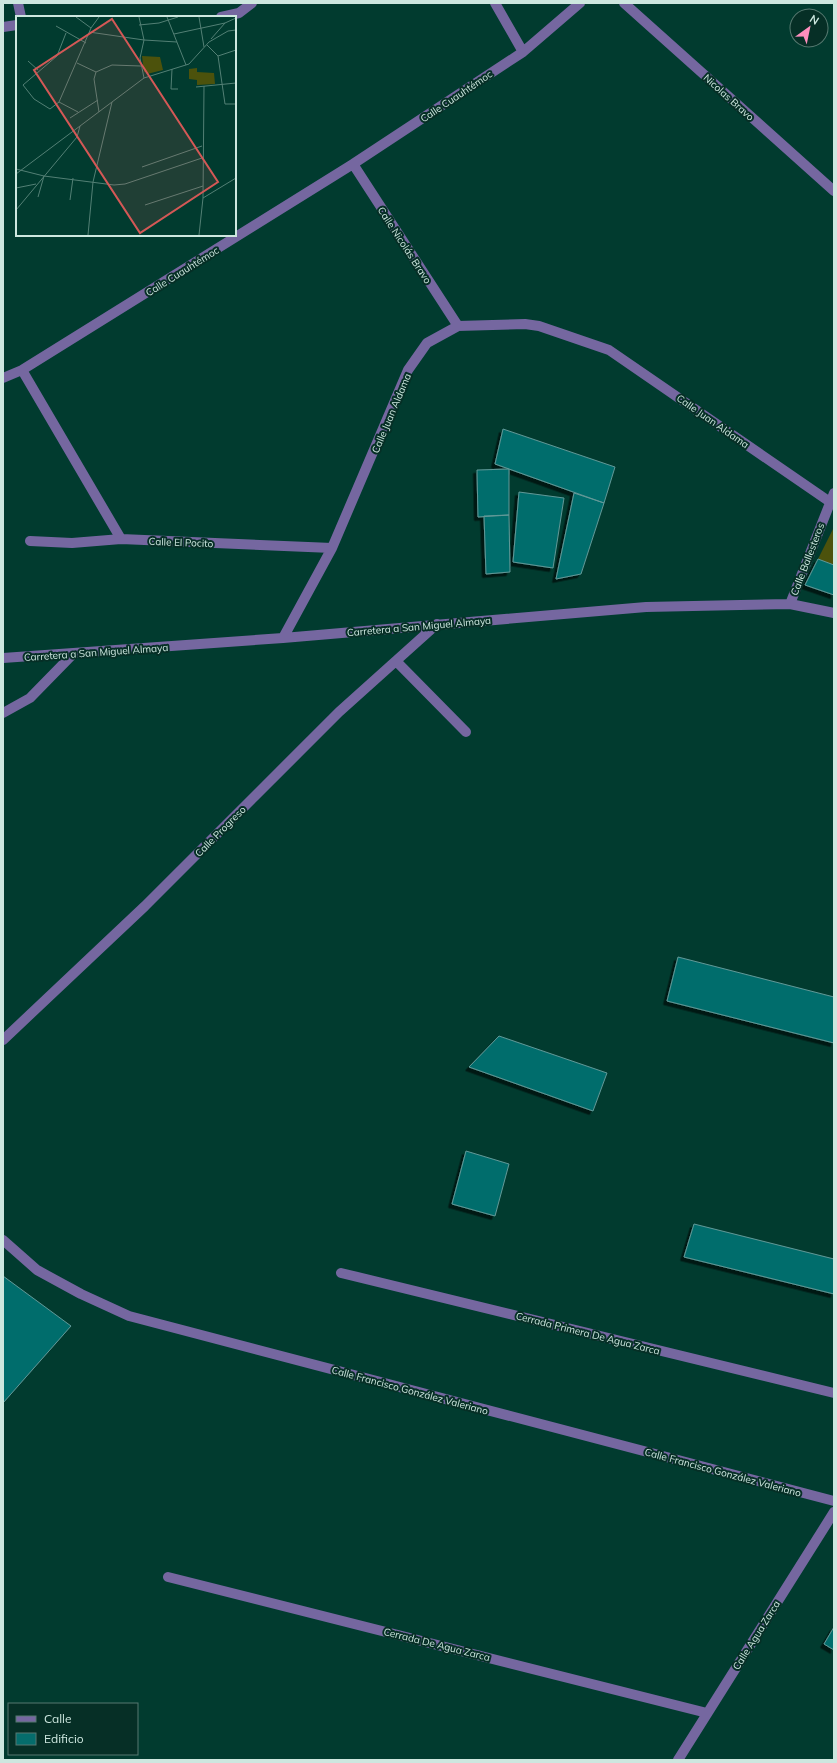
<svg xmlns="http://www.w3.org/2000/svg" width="837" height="1763" font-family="Mulish,sans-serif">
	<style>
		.green { fill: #4c520c }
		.building { fill: #056d6c; stroke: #619998; filter: url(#shadow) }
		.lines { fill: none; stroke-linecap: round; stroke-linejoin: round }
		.minor { stroke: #7567a0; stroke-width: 10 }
		.labels { text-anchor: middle; stroke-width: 4; stroke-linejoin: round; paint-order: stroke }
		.street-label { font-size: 10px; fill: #cde7df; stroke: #062f26 }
		.inset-road { fill: none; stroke: #538075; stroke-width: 1 }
		.view { fill: #d45856; fill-opacity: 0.15; stroke: #d45856; stroke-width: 2 }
		.inset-edge { fill: none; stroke: #cde7df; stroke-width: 2 }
	</style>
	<defs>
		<filter id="shadow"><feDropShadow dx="-3.5" dy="3.5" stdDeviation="0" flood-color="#0009"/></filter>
	</defs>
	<rect width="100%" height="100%" fill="#013b2f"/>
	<path class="green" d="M 834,527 L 834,565 L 818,559 Z"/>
	<path class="building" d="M 503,429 L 615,467 L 604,503 L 495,464 Z
		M 509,469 L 509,515 L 478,517 L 477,470 Z
		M 519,492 L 564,498 L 553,568 L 513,562 Z
		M 574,493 L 604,503 L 581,574 L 556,579 Z
		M 509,515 L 510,572 L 486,574 L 484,516 Z
		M 818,559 L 834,565 L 834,595 L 805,585 Z
		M 678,957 L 834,997 L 834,1043 L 667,1001 Z
		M 499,1036 L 607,1073 L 593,1111 L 469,1067 Z
		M 466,1151 L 509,1164 L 495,1216 L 452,1204 Z
		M 694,1224 L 834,1259 L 834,1294 L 684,1257 Z
		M 3,1276 L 71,1326 L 3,1403 Z
		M 834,1627 L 834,1650 L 824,1644 Z"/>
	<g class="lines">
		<path class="minor" d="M 18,3 L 21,17
			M 495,3 L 523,52
			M 624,3 L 834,191
			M 221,17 L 239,13 L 252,3
			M 3,27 L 17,25
			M 353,164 L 458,326
			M 22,370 L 121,539
			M 3,378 L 22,370 L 353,164 L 523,52 L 580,3
			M 30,541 L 72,543 L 121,539 L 332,548
			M 790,604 L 834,493
			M 283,638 L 332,548 L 408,370 L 427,343 L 458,326 L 525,324 L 539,326 L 609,350 L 830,502
			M 3,658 L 283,638 L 646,607 L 790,604 L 834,613
			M 396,661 L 466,732
			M 3,713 L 30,698 L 73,654
			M 3,1040 L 145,906 L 339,712 L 437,624
			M 3,1240 L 37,1270 L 81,1294 L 129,1316 L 834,1501
			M 341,1273 L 834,1393
			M 168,1577 L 707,1713
			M 678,1760 L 834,1512"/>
	</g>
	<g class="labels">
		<g class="street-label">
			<text transform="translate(456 96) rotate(-34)" y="4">Calle Cuauhtémoc</text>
			<text transform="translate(729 97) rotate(42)" y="4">Nicolas Bravo</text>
			<text transform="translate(405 245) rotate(57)" y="4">Calle Nicolás Bravo</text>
			<text transform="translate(182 271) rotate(-32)" y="4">Calle Cuauhtémoc</text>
			<text transform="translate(391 413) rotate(-67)" y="4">Calle Juan Aldama</text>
			<text transform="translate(713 421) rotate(35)" y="4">Calle Juan Aldama</text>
			<text transform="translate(181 542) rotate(2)" y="4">Calle El Pocito</text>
			<text transform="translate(807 559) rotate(-69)" y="4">Calle Ballesteros</text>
			<text transform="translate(419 626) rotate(-5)" y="4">Carretera a San Miguel Almaya</text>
			<text transform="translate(96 652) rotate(-4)" y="4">Carretera a San Miguel Almaya</text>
			<text transform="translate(220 831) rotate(-45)" y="4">Calle Progreso</text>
			<text transform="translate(588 1333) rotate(14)" y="4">Cerrada Primera De Agua Zarca</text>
			<text transform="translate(410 1390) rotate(15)" y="4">Calle Francisco González Valeriano</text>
			<text transform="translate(723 1472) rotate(15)" y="4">Calle Francisco González Valeriano</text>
			<text transform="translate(756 1635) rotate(-58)" y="4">Calle Agua Zarca</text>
			<text transform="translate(437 1644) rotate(14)" y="4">Cerrada De Agua Zarca</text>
		</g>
	</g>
	<g transform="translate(16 16)">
		<rect width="220" height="220" fill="#013b2f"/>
		<path d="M 126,40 L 144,41 L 147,54 L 131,58 L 131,55 L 128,56 ZM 181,52 L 181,56 L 198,57 L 199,68 L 181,69 L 181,64 L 173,63 L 173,53 Z" fill="#4c520c"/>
		<path class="inset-road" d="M 60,1 L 75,12M 123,1 L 128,24 L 124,42 L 128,62M 151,1 L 170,49M 183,1 L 188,31M 123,9 L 143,7 L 162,1M 40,10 L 70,27M 73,16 L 128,24 L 161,26M 50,17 L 41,40 L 7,69 L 18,83 L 34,93 L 43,86 L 75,12 L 83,1M 158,18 L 209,7M 195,23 L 209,7 L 220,2M 191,29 L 202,40 L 209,88 L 220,88M 202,40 L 220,34M 12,45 L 22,54M 61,47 L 80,56M 156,53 L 155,73 L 162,73M 180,71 L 220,67M 43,86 L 62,96M 83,96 L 78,63 L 80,56 L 96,49 L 125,50M 54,102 L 82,84M 126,151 L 186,130M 0,153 L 28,160 L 98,169 L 109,168 L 186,142M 0,158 L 128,62 L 173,48 L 193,26 L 212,15 L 220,14M 0,172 L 20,168M 22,181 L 28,160M 187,182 L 220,162M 54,184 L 57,162M 129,189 L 187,170M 0,194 L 61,121 L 64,110M 72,219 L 77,166 L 96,86M 183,219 L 187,182 L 188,70"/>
		<path class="view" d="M 96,3 L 202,166 L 124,217 L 18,54 Z"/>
		<rect width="220" height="220" class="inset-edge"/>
	</g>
	<rect width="837" height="1763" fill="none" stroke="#cde7df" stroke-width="8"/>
	<rect x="8" y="1703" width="130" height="52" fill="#062f26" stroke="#567970"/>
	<rect x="16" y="1716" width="20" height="6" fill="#7567a0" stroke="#567970"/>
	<text x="44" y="1723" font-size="12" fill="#cde7df">Calle</text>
	<rect x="16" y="1733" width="20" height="12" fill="#056d6c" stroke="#567970"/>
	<text x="44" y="1743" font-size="12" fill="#cde7df">Edificio</text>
	<g transform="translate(809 28) rotate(33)"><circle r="19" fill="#062f26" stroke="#567970"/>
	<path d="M0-3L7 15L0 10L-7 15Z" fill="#fe8ebd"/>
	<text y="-6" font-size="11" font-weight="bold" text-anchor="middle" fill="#cde7df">N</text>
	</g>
</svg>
